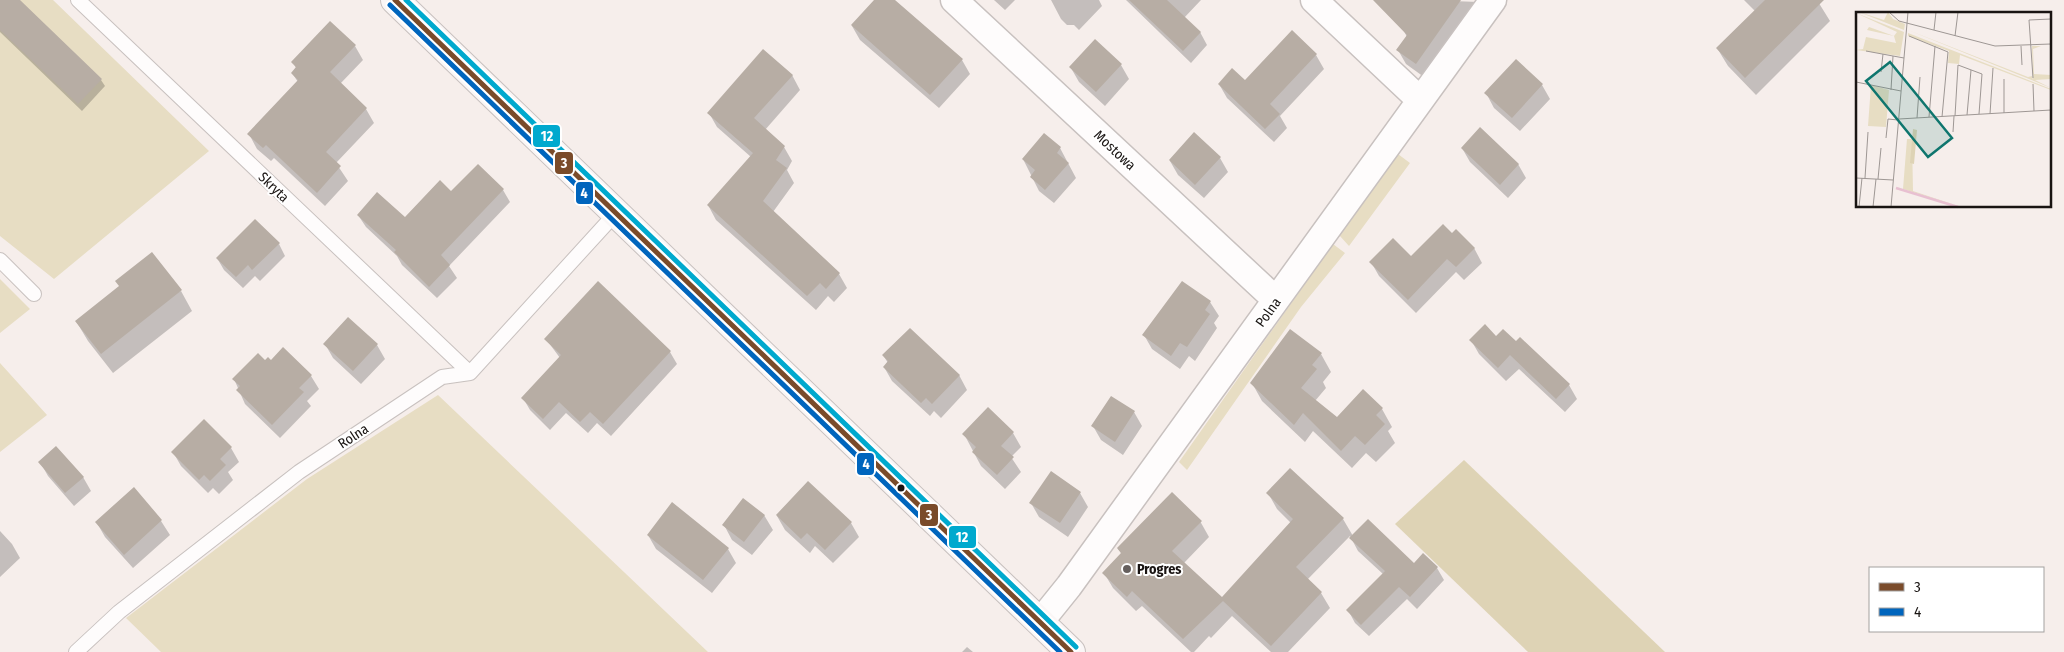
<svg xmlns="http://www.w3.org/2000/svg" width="2064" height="652" font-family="'Fira Sans Condensed',sans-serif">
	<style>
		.green { fill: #e7ddc3 }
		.forest { fill: #ded3b5 }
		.shadow { fill: #0003 }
		.building { fill: #b7ada4 }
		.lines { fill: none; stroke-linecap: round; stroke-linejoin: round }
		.lane-casing { stroke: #c8c1bf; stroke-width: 16 }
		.street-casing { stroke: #c8c1bf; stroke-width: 29 }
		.secondary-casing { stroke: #c8c1bf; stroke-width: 30 }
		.lane { stroke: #fefcfc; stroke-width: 14 }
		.street { stroke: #fefcfc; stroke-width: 26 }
		.secondary { stroke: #faf6f6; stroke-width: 28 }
		.bus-1-casing { stroke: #fff; stroke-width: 9 }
		.bus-2-casing { stroke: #fff; stroke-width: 9 }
		.bus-3-casing { stroke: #fff; stroke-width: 9 }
		.bus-1 { stroke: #7a4b2a; stroke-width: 5 }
		.bus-2 { stroke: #0065bd; stroke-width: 5 }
		.bus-3 { stroke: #00a9ce; stroke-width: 5 }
		.bus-dot { fill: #191412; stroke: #fff; stroke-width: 2 }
		.poi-dot { fill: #66605e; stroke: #fff; stroke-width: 2 }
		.labels { text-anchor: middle; stroke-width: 4; stroke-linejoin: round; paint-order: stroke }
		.street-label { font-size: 14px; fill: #191412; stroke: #fff }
		.poi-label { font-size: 14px; font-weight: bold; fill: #191412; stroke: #fff; text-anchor: start }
		.inset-river { fill: none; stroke: #e8c0d1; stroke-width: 2.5 }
		.inset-road { fill: none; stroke: #9e9794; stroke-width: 1 }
		.view { fill: #0f766e; fill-opacity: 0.15; stroke: #0f766e; stroke-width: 2.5 }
		.inset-edge { fill: none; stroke: #191412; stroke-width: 2.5 }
		.line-badge { stroke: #fff; stroke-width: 2 }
		.badge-label { font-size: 14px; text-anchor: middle; font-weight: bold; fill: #fff }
	</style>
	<rect width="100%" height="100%" fill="#f6eeeb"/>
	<path class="green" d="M 0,0 L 53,0 L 209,151 L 54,279 L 0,236 Z
		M 1398,154 L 1410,163 L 1349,246 L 1339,235 Z
		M 1333,244 L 1345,253 L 1301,307 L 1187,470 L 1179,462 Z
		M 0,279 L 30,309 L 0,333 Z
		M 0,363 L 47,415 L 0,452 Z
		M 438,395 L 708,652 L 161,652 L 126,618 L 307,479 Z"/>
	<path class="forest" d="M 1464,460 L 1665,652 L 1528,652 L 1395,524 Z"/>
	<path class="shadow" d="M 0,0 L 18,0 L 101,80 L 105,86 L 82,111 L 0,32 Z
		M 876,0 L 894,0 L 962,60 L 970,74 L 939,108 L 860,40 L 852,26 Z
		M 994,0 L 1015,0 L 1005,10 Z
		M 1051,0 L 1099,0 L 1102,6 L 1079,30 L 1074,25 L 1067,25 L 1061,19 Z
		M 1126,0 L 1201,0 L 1184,18 L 1200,32 L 1207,45 L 1191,63 Z
		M 1427,0 L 1478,2 L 1424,77 L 1406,64 L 1398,50 L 1407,37 L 1404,31 Z
		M 1744,0 L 1817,0 L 1830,21 L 1756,95 L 1728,66 L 1717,48 L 1755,11 Z
		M 355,46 L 363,60 L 340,84 L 366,109 L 374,123 L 336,163 L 348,181 L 325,206 L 274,158 L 271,161 L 257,149 L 249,134 L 298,82 L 292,73 L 296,68 L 293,62 Z
		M 1316,55 L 1324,69 L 1280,116 L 1287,128 L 1274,142 L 1227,98 L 1219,84 L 1245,82 Z
		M 1121,65 L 1129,79 L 1105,106 L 1079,82 L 1071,68 Z
		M 792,75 L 800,90 L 765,130 L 784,147 L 792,161 L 787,170 L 794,183 L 773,212 L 839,274 L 847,288 L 834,302 L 828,296 L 816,310 L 716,220 L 708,205 L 751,157 L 717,127 L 709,113 Z
		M 1542,85 L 1550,99 L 1520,131 L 1494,108 L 1486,93 Z
		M 1060,148 L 1076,178 L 1054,203 L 1039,191 L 1023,159 Z
		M 1462,148 L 1518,164 L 1526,178 L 1508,198 L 1470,162 Z
		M 1220,158 L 1228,172 L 1204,198 L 1178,175 L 1170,161 Z
		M 503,190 L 510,202 L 449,266 L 457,278 L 437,298 L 402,265 L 397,256 L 366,227 L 358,215 L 405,218 L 451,193 Z
		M 1452,235 L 1474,248 L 1482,263 L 1464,280 L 1456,272 L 1416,313 L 1379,276 L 1371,262 L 1411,258 Z
		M 279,244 L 285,256 L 260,281 L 255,276 L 243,288 L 224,270 L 217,258 Z
		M 181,291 L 192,311 L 113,373 L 88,341 L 76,321 Z
		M 1210,302 L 1219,316 L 1214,323 L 1217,328 L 1195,361 L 1189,356 L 1180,369 L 1152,349 L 1144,335 Z
		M 1496,337 L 1569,385 L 1577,399 L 1565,412 L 1519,369 L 1506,381 L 1479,354 L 1471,340 Z
		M 546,339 L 670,352 L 677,364 L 611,436 L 597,423 L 588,433 L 566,413 L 550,430 L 530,410 L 523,398 L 560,358 Z
		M 325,344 L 377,345 L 385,359 L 361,384 L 333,358 Z
		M 283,349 L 311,376 L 319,389 L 307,401 L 311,406 L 280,438 L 245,404 L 234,379 L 265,362 L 271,361 Z
		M 1321,354 L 1331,372 L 1323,382 L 1326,388 L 1315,401 L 1337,419 L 1363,391 L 1382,409 L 1392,427 L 1388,431 L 1395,443 L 1376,462 L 1366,453 L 1352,468 L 1313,431 L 1305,442 L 1262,401 L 1252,383 Z
		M 883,355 L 959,375 L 967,390 L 941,418 L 934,411 L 930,416 L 892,381 L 884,367 L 888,363 Z
		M 1134,412 L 1142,426 L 1123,455 L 1101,440 L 1093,426 Z
		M 1013,433 L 1021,447 L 1011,457 L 1021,472 L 1005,489 L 981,466 L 964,434 Z
		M 231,448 L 239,462 L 228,472 L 233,480 L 219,494 L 213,488 L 208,493 L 181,466 L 173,452 Z
		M 40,462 L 83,477 L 91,491 L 74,506 L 48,476 Z
		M 134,489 L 161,521 L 170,535 L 133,568 L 105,537 L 97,523 Z
		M 1080,493 L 1088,507 L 1068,537 L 1039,517 L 1031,503 Z
		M 1268,493 L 1343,519 L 1353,536 L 1414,564 L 1437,568 L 1444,580 L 1417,609 L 1407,599 L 1369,636 L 1355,623 L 1348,610 L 1383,574 L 1358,551 L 1350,536 L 1307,580 L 1321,593 L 1330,608 L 1288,652 L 1271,652 L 1232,616 L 1211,638 L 1209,636 L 1194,652 L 1191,652 L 1142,606 L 1136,611 L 1113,588 L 1104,573 L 1122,554 L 1118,549 L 1200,521 L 1209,537 L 1184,563 L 1222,599 L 1291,523 L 1277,509 Z
		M 764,515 L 773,530 L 752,555 L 732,540 L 724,525 Z
		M 777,516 L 851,523 L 859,537 L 833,563 L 815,546 L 810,553 L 785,530 Z
		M 0,531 L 12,544 L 20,558 L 0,577 Z
		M 648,535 L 728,549 L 736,563 L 712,593 L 656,549 Z
		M 967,647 L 973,652 L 962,652 Z"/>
	<path class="building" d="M 0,0 L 20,0 L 102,79 L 78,104 L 0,30 Z
		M 874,0 L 895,0 L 963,59 L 930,95 L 851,25 Z
		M 1129,0 L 1167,0 L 1201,32 L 1183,51 Z
		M 1373,0 L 1461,0 L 1416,64 L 1396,50 L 1407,35 Z
		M 1765,0 L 1824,0 L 1745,78 L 1716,48 Z
		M 330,21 L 356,45 L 330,72 L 367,108 L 326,152 L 341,166 L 317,193 L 266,145 L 263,148 L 247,134 L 298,80 L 291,73 L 296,67 L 291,62 Z
		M 1292,30 L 1317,54 L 1270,104 L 1280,114 L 1265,129 L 1218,84 L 1232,68 L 1245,80 Z
		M 1095,39 L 1122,64 L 1096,92 L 1069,67 Z
		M 763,49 L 793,75 L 754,118 L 785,146 L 776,160 L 787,168 L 763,201 L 840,273 L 826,289 L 820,283 L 807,296 L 707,205 L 753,153 L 707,113 Z
		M 1516,59 L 1543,84 L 1512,118 L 1484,93 Z
		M 1480,127 L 1519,164 L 1500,185 L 1461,148 Z
		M 1194,132 L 1221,157 L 1195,185 L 1169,160 Z
		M 1044,133 L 1061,147 L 1057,153 L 1069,163 L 1045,190 L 1030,177 L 1035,170 L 1022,159 Z
		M 478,164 L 504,189 L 441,255 L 450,265 L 429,287 L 394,252 L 396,250 L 357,215 L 377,192 L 405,217 L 440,180 L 451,191 Z
		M 255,219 L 280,243 L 252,270 L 248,265 L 236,277 L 216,258 Z
		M 1443,224 L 1452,233 L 1456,229 L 1475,248 L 1456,267 L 1447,259 L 1408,300 L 1369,262 L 1393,238 L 1411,256 Z
		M 152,252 L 182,290 L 101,354 L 75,321 L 119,286 L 115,281 Z
		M 598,281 L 671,351 L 603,424 L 590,412 L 580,422 L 559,402 L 543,419 L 521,398 L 561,355 L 544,339 Z
		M 1182,281 L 1211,301 L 1205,310 L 1210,314 L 1187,347 L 1180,343 L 1171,356 L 1142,335 Z
		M 348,317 L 378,344 L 353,371 L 323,344 Z
		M 1485,324 L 1496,336 L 1503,329 L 1516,341 L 1520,337 L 1570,384 L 1556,399 L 1510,355 L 1498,368 L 1469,340 Z
		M 910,328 L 960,375 L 932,404 L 926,398 L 921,403 L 883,367 L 888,361 L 882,355 Z
		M 1290,329 L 1322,353 L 1312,365 L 1317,369 L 1301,388 L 1337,417 L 1363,389 L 1383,408 L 1376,415 L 1385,424 L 1365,445 L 1355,436 L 1341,451 L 1303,413 L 1294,425 L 1250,383 Z
		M 283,347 L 312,375 L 299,388 L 304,392 L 272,425 L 236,390 L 240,386 L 232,379 L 258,353 L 265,360 L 268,357 L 271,360 Z
		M 1111,396 L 1135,411 L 1115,442 L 1091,426 Z
		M 988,407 L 1014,432 L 1001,446 L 1014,457 L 997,475 L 972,452 L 976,447 L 962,434 Z
		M 204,419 L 232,447 L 220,459 L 226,465 L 210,481 L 204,475 L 199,480 L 171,452 Z
		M 56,446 L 84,477 L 65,493 L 38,462 Z
		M 1290,468 L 1344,518 L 1296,567 L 1322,592 L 1271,646 L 1223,601 L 1183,639 L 1132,591 L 1127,597 L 1102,573 L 1121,553 L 1117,548 L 1172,492 L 1202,521 L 1172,551 L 1222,597 L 1293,519 L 1266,493 Z
		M 1051,471 L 1081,492 L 1060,523 L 1029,503 Z
		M 808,481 L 852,522 L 825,550 L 807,533 L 801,539 L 776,515 Z
		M 134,487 L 162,520 L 124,555 L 95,522 Z
		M 743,498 L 765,515 L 744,542 L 722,525 Z
		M 672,502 L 729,548 L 703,580 L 647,535 Z
		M 1368,519 L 1414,563 L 1423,553 L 1438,567 L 1410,597 L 1399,587 L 1361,625 L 1346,610 L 1385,571 L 1349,538 Z"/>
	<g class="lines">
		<g class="lane-casing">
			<path id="lane" d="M 78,0 L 470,373
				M 0,260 L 34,294
				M 76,652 L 119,612 L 299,472 L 442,377 L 470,373 L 616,213"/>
		</g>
		<g class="street-casing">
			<path id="street" d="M 954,0 L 1276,300
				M 1314,0 L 1420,100
				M 1040,622 L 1069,586 L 1493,0"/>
		</g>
		<g class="secondary-casing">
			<path id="secondary" d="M 395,0 L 1071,652"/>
		</g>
		<use href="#lane" class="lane"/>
		<use href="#street" class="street"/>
		<use href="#secondary" class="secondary"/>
		<g class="bus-1-casing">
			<path id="bus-1" d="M 395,0 L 1071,652"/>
		</g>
		<g class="bus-2-casing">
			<path id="bus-2" d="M 390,5 L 1060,652"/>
		</g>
		<g class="bus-3-casing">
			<path id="bus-3" d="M 406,0 L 1076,647"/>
		</g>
		<use href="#bus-1" class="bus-1"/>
		<use href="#bus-2" class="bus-2"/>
		<use href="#bus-3" class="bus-3"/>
	</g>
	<circle class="bus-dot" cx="901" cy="488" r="4.5"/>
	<circle class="poi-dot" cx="1127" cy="569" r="5"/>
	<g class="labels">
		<g class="street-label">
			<text transform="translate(1115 150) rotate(43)" y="5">Mostowa</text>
			<text transform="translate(274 187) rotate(44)" y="5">Skryta</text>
			<text transform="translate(1268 312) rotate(-54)" y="5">Polna</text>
			<text transform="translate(353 436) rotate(-33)" y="5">Rolna</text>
		</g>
		<g class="poi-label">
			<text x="1137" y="574">Progres</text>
		</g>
	</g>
	<g transform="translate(1856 12)">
		<rect width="195" height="195" fill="#f6eeeb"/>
		<path d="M 3,0 L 28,8 L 32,0 L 37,7 L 49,12 L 48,18 ZM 0,1 L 48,20 L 44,44 L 0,38 L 7,37 L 10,25 L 40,31 L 38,24 L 11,18 L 13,15 L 38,24 L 41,20 ZM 52,18 L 172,65 L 176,64 L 177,68 L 176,34 L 185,34 L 177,37 L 178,62 L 195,63 L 195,67 L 179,68 L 195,76 ZM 52,21 L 195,77 L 195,78 L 104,43 L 103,52 L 92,51 L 93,39 L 52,24 ZM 15,73 L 33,78 L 30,115 L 12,114 ZM 51,127 L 56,127 L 57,179 L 105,195 L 47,177 Z" fill="#e7ddc3"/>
		<path d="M 57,117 L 61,118 L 58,152 L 54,151 Z" fill="#ded3b5"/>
		<path class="inset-river" d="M 40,176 L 102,195"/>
		<path class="inset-road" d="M 33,0 L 43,9 L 139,34 L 195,32M 78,18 L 80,0M 53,24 L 92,40 L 86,105M 99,24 L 102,0M 165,34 L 166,53M 10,39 L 37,44M 25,60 L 27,42M 177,66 L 173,8 L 195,7M 148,67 L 148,101M 0,70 L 45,79M 177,72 L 178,99M 35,78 L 37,44 L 48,46M 134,102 L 137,56M 111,103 L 115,58M 99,104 L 102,53 L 126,62 L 123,102M 73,105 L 79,34M 61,106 L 64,65M 43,107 L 195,98M 97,120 L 98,104M 30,126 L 32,107 L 42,108M 0,166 L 37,168M 9,166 L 12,120M 22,167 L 25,136M 3,195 L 6,166M 17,195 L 20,167M 35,195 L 52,0"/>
		<path class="view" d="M 34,50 L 96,126 L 72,145 L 10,69 Z"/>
		<rect width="195" height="195" class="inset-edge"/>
	</g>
	<g class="line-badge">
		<rect x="532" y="124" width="29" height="24" rx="5" fill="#00a9ce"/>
		<rect x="554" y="151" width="20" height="24" rx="5" fill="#7a4b2a"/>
		<rect x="575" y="181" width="19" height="24" rx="5" fill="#0065bd"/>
		<rect x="856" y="452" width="19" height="24" rx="5" fill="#0065bd"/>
		<rect x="919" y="503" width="20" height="24" rx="5" fill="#7a4b2a"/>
		<rect x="948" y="525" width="29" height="24" rx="5" fill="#00a9ce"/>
	</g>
	<g class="badge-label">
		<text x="547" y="141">12</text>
		<text x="564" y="168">3</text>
		<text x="584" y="198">4</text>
		<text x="866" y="469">4</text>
		<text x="929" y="520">3</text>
		<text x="962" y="542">12</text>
	</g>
	<rect x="1869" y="567" width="175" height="65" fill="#ffffff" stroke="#a3a1a0"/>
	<rect x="1879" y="583" width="25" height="8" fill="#7a4b2a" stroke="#a3a1a0"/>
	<text x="1914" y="592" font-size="15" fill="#191412">3</text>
	<rect x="1879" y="608" width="25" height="8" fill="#0065bd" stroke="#a3a1a0"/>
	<text x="1914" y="617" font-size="15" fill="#191412">4</text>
</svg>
